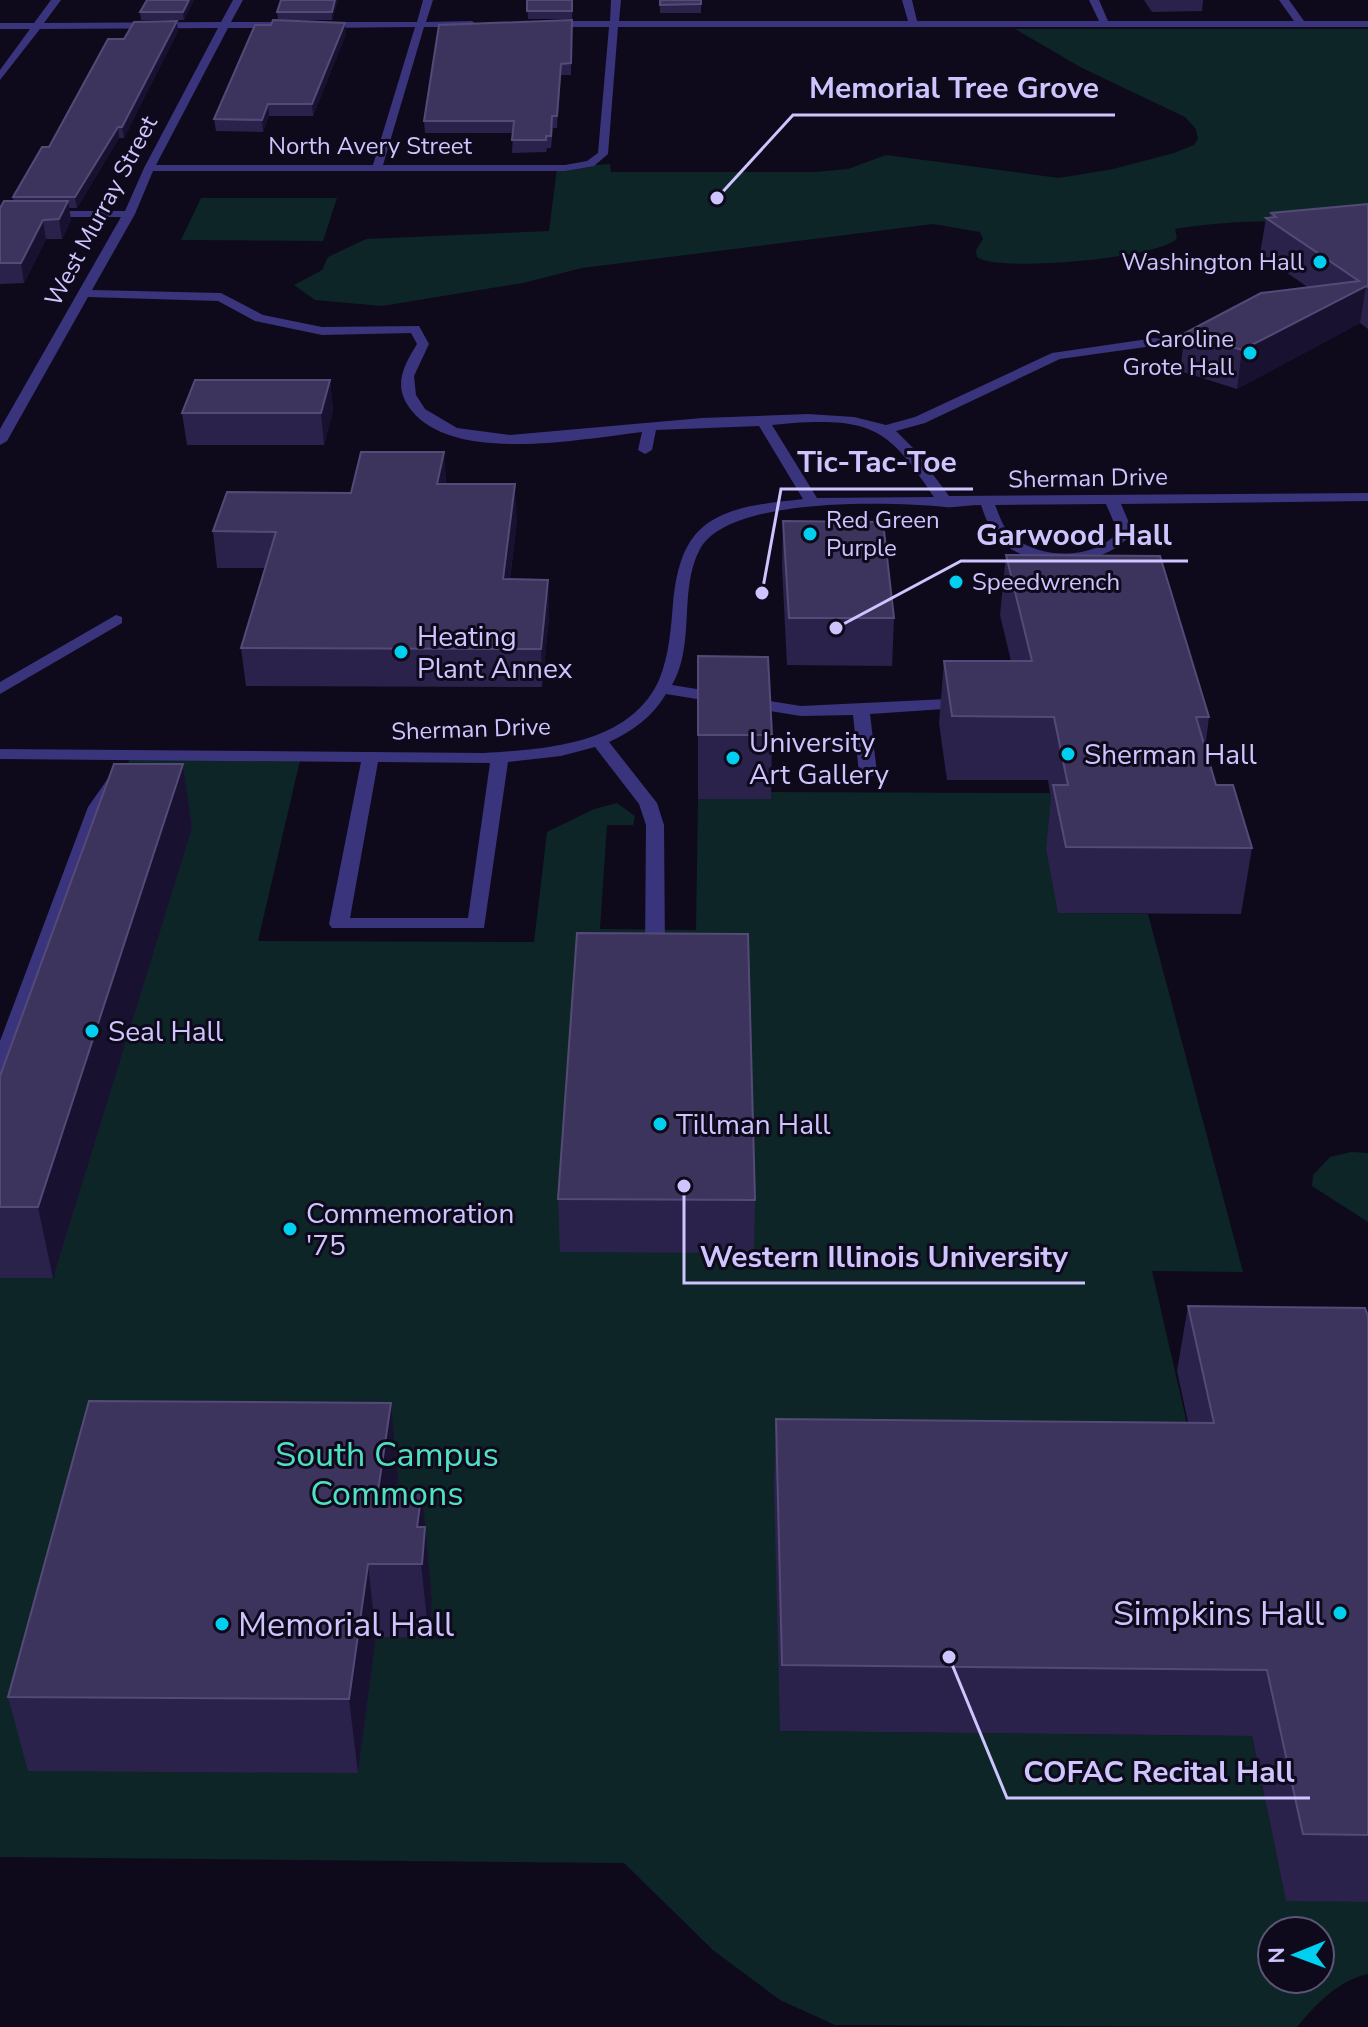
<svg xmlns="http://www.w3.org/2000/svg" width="1368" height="2027" font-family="'Nunito Sans',sans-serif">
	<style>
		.green { fill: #0d2526; fill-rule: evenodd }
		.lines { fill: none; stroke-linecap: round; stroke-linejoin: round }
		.minor { fill: #39347c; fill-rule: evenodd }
		.wall { fill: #2b224b }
		.shaded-wall { fill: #181130 }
		.building { fill: #3d345e; stroke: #544a77; stroke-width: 2 }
		.poi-dot { fill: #00cff0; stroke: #0e0a1c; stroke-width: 3 }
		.labels { text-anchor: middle; stroke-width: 6; stroke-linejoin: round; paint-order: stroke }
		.far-street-label { font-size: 24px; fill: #cec5ff; stroke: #0e0a1c }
		.far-poi-label { font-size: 24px; fill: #cec5ff; stroke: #0e0a1c; text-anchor: end }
		.poi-label { font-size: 28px; fill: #cec5ff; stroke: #0e0a1c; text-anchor: start }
		.near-park-label { font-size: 34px; fill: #4fe1c2; stroke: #0e0a1c }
		.near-poi-label { font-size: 34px; fill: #cec5ff; stroke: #0e0a1c; text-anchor: end }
		.leader { fill: none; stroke: #cec5ff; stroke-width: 3 }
		.callout-dot { fill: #cec5ff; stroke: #0e0a1c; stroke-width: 3 }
		.callout-label { font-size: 30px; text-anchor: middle; font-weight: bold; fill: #cec5ff; stroke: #0e0a1c; stroke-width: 6; stroke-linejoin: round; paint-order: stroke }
	</style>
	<rect width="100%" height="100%" fill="#0e0a1c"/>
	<path class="green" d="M 1015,29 L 1368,29 L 1368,224 C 1302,221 1240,218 1175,229 L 1177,238 C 1164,258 996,273 977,257 L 976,250 L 983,239 L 980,232 L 933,224 L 582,268 L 523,283 L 382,306 L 315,300 L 294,285 L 322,270 L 328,257 L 366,239 L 549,231 L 557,168 L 610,164 L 611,172 L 815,172 L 848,169 L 886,155 L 1059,178 L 1113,169 L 1174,153 L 1194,145 L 1198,139 L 1196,129 L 1185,117 L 1082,68 Z
		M 201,198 L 337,198 L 323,241 L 181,240 Z
		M 133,755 L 301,756 L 258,941 L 534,942 L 547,832 L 594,809 L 617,803 L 635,816 L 633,825 L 607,825 L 600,929 L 696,930 L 698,799 L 770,799 L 770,792 L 1050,793 L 1061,850 L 1058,913 L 1148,914 L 1243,1272 L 1152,1271 L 1202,1489 L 780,1731 L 1252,1736 L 1286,1900 L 1368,1902 L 1368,1974 C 1339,1980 1316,2004 1297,2027 L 835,2025 L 780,2000 L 714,1951 L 624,1863 L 0,1857 L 0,1278 L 54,1278 L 103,799 ZM 1272,1931 L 1320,1931 L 1320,1979 L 1272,1979 Z
		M 1351,1152 L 1368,1153 L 1368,1222 L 1312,1186 L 1313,1175 L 1330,1157 Z"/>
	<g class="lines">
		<path class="minor" d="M 51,0 L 61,0 L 44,23 L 221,22 L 233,0 L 243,0 L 231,22 L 280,22 L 285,25 L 280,28 L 228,28 L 156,165 L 373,165 L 415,27 L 320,28 L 315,25 L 320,22 L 417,22 L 423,0 L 433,0 L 426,22 L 472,21 L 477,24 L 472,27 L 424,27 L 383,165 L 565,165 L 587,161 L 598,153 L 609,27 L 544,27 L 539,24 L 544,21 L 610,21 L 611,0 L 621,0 L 619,21 L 908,21 L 902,0 L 912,0 L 917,21 L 1099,21 L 1089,0 L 1099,0 L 1108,21 L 1294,21 L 1279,0 L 1289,0 L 1304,21 L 1368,21 L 1368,27 L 618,27 L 608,154 L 594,166 L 565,171 L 153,171 L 135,214 L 92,290 L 221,293 L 263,315 L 322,327 L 419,326 L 429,344 L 414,376 L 416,395 L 425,409 L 457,428 L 510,435 L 702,418 L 808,414 L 854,417 L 886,425 L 915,417 L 1052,353 L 1155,338 L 1160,339 L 1160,345 L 1060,359 L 925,423 L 896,431 L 914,449 L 949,496 L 1368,493 L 1368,501 L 1121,504 L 1133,532 C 1106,569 1030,573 998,538 C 989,529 985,516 981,505 C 969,505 955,508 945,507 C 892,502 729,496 700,549 C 678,590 696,644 672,685 L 801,706 L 968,698 L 974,699 L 974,707 L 870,714 L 877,773 L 868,778 L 859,773 L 853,715 L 801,716 L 666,694 C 652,717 633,731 609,742 L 657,803 L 664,825 L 665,953 L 662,957 L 648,957 L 645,953 L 646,825 L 639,804 L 595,747 L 561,756 L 508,762 L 484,928 L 332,928 L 329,924 L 361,762 L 0,759 L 0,749 L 484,753 C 543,749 629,746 659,680 C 669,656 671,628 673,603 C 676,575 681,545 704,526 C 730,505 771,503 803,499 L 759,426 L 656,430 L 652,450 L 645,454 L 638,450 L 642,432 C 582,439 455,464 412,411 C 392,387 403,367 417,344 L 411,333 L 322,335 L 255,321 L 218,301 L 88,297 L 7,441 L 0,445 L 0,429 L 121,217 L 0,217 L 0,211 L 125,211 L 144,168 L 218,28 L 40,29 L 0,80 L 0,70 L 30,29 L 0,29 L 0,23 L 34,23 ZM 793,423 C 874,418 890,431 934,497 L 817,498 L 772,425 ZM 1106,504 L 1118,532 C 1094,561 1036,560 1009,533 C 1002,525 999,514 995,505 ZM 378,762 L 490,763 L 468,918 L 350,918 Z
			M 116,615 L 122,617 L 122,623 L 0,694 L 0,682 Z
			M 115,776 L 124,781 L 106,807 L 10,1068 L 0,1074 L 0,1041 L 88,807 L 109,777 Z"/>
	</g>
	<path class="wall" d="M 147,0 L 194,0 L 184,20 L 141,20 L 140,12 Z
		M 338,0 L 332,20 L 278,20 L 277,12 Z
		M 527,0 L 573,0 L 572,19 L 528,19 Z
		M 660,0 L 701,0 L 701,13 L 660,13 Z
		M 1144,0 L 1203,0 L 1202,11 L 1152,12 Z
		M 572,20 L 571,75 L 561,75 L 557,128 L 553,128 L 551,148 L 547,148 L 546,152 L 512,153 L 513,133 L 425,133 L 424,121 Z
		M 178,31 L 124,138 L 119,138 L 77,208 L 69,208 L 71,220 L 62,239 L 46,239 L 24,283 L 0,284 L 0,208 L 13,201 L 13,197 L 49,147 L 124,39 Z
		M 346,34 L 313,116 L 269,116 L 263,132 L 216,131 L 214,119 Z
		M 1368,204 L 1368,329 L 1360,323 L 1237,389 L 1180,371 L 1185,333 L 1309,288 L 1260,254 L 1266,218 L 1270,218 L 1271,213 Z
		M 330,380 L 333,411 L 324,445 L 187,445 L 182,413 Z
		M 444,452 L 446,484 L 517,520 L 510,579 L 548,580 L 549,617 L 542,687 L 246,686 L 241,648 L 265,568 L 217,568 L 213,531 L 351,493 Z
		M 783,521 L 894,618 L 892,666 L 787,665 L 782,567 Z
		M 1006,555 L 1209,717 L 1205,749 L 1216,785 L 1252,848 L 1241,914 L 1058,913 L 1046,849 L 1051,799 L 1048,780 L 947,780 L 939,723 L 944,661 L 1011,661 L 1000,615 Z
		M 698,656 L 772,735 L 771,799 L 698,799 Z
		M 183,764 L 192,828 L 53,1278 L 0,1278 L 0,1076 Z
		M 558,1199 L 755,1200 L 754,1253 L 560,1252 Z
		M 1188,1306 L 1368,1316 L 1368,1902 L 1286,1901 L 1252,1736 L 780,1731 L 774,1485 L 776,1419 L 1188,1422 L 1177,1371 Z
		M 391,1403 L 398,1476 L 396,1490 L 422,1490 L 432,1600 L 429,1638 L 376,1637 L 358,1773 L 28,1771 L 8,1697 Z"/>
	<path class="shaded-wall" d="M 189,0 L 194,0 L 184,20 L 183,12 Z
		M 335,0 L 338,0 L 332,20 L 332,12 Z
		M 177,21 L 178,31 L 124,138 L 122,127 Z
		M 345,23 L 346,34 L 313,116 L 312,104 Z
		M 561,64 L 561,75 L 557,128 L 557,116 Z
		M 268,104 L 269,116 L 263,132 L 262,120 Z
		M 118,127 L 119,138 L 77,208 L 75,197 Z
		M 68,201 L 71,220 L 62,239 L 59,219 Z
		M 43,220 L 46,239 L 24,283 L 21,263 Z
		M 1366,286 L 1360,323 L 1237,389 L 1242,350 Z
		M 330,380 L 333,411 L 324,445 L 321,413 Z
		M 444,452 L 446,487 L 437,484 Z
		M 515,484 L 517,520 L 505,617 L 503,579 Z
		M 548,580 L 549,617 L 542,687 L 541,649 Z
		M 183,764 L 192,828 L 53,1278 L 38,1207 Z
		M 391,1403 L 398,1476 L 386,1564 L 378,1491 Z
		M 422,1490 L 432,1600 L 429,1638 L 417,1527 Z
		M 368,1564 L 376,1637 L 358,1773 L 349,1699 Z"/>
	<path class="building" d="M 147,0 L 189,0 L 183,12 L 140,12 Z
		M 281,0 L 335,0 L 332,12 L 277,12 Z
		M 527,0 L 572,0 L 572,11 L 527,11 Z
		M 660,0 L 701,0 L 701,4 L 660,5 Z
		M 273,20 L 345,23 L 312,104 L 268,104 L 262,120 L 214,119 L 255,25 L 271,25 Z
		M 572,20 L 571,63 L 561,64 L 557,116 L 552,116 L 551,136 L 546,136 L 546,140 L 512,140 L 514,121 L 424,121 L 439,25 Z
		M 177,21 L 122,127 L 118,127 L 75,197 L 13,197 L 42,147 L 49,147 L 108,39 L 124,39 L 134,22 Z
		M 4,201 L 68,201 L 59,219 L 43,220 L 21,263 L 0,263 L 0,208 Z
		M 1368,204 L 1368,287 L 1366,286 L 1242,350 L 1185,333 L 1261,293 L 1359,281 L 1266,218 L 1276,217 L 1271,213 Z
		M 195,380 L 330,380 L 321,413 L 182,413 Z
		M 361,452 L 444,452 L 437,484 L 515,484 L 503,579 L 548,580 L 541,649 L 241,648 L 276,532 L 213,531 L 227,492 L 351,493 Z
		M 783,521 L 883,522 L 894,618 L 789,618 Z
		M 1006,555 L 1160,556 L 1209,717 L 1196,717 L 1216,785 L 1233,785 L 1252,848 L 1066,847 L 1053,785 L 1068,785 L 1054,717 L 952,716 L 944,661 L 1032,661 Z
		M 698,656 L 768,657 L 772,735 L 698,735 Z
		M 114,764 L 183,764 L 38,1207 L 0,1207 L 0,1076 Z
		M 577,933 L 748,934 L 755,1200 L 558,1199 Z
		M 1188,1306 L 1365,1308 L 1368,1316 L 1368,1835 L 1303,1834 L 1267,1670 L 782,1665 L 776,1419 L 1214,1423 Z
		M 89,1401 L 391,1403 L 378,1491 L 422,1490 L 417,1527 L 425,1527 L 422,1564 L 368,1564 L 349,1699 L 8,1697 Z"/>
	<g class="poi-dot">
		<circle cx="1320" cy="262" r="8"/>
		<circle cx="1250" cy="353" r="8"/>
		<circle cx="810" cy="534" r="8"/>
		<circle cx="956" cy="582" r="8"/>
		<circle cx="401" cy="652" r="8"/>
		<circle cx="1068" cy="754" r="8"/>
		<circle cx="733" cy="758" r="8"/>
		<circle cx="92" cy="1031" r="8"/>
		<circle cx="660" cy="1124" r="8"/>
		<circle cx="290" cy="1229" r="8"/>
		<circle cx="1340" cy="1613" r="8"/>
		<circle cx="222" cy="1624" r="8"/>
	</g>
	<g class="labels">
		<g class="far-street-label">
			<text x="370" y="154">North Avery Street</text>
			<text transform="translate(101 211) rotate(-62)" y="8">West Murray Street</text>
			<text transform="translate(1088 478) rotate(-1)" y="8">Sherman Drive</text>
			<text transform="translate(471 729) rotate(-2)" y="8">Sherman Drive</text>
		</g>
		<g class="far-poi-label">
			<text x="1304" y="270">Washington Hall</text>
			<text x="1234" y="347">Caroline<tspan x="1234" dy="28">Grote Hall</tspan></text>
			<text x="826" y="528" text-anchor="start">Red Green<tspan x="826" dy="28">Purple</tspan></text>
			<text x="972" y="590" text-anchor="start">Speedwrench</text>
		</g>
		<g class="poi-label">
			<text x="417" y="646">Heating<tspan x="417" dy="32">Plant Annex</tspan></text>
			<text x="749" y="752">University<tspan x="749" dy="32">Art Gallery</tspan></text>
			<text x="1084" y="764">Sherman Hall</text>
			<text x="108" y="1041">Seal Hall</text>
			<text x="676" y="1134">Tillman Hall</text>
			<text x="306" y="1223">Commemoration<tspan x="306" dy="32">'75</tspan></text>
		</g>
		<g class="near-park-label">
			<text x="387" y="1466">South Campus<tspan x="387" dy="39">Commons</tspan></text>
		</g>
		<g class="near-poi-label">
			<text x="1324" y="1625">Simpkins Hall</text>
			<text x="238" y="1636" text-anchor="start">Memorial Hall</text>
		</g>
	</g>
	<path class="leader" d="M717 198L793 115H1115M762 593L781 489H973M836 628L961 561H1188M684 1186L684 1283H1085M949 1657L1007 1798H1310"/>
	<g class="callout-dot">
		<circle cx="717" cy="198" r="8"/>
		<circle cx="762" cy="593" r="8"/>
		<circle cx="836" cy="628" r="8"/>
		<circle cx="684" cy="1186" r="8"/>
		<circle cx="949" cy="1657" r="8"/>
	</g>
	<g class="callout-label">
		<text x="954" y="98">Memorial Tree Grove</text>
		<text x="877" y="472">Tic-Tac-Toe</text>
		<text x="1074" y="545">Garwood Hall</text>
		<text x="884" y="1267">Western Illinois University</text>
		<text x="1159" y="1782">COFAC Recital Hall</text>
	</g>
	<g transform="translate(1296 1955) rotate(269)"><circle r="38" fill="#0e0a1c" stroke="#5b5577" stroke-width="2"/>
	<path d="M0-6L14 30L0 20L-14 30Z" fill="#00cff0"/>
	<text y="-12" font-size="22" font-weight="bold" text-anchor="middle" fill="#cec5ff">N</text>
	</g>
</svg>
